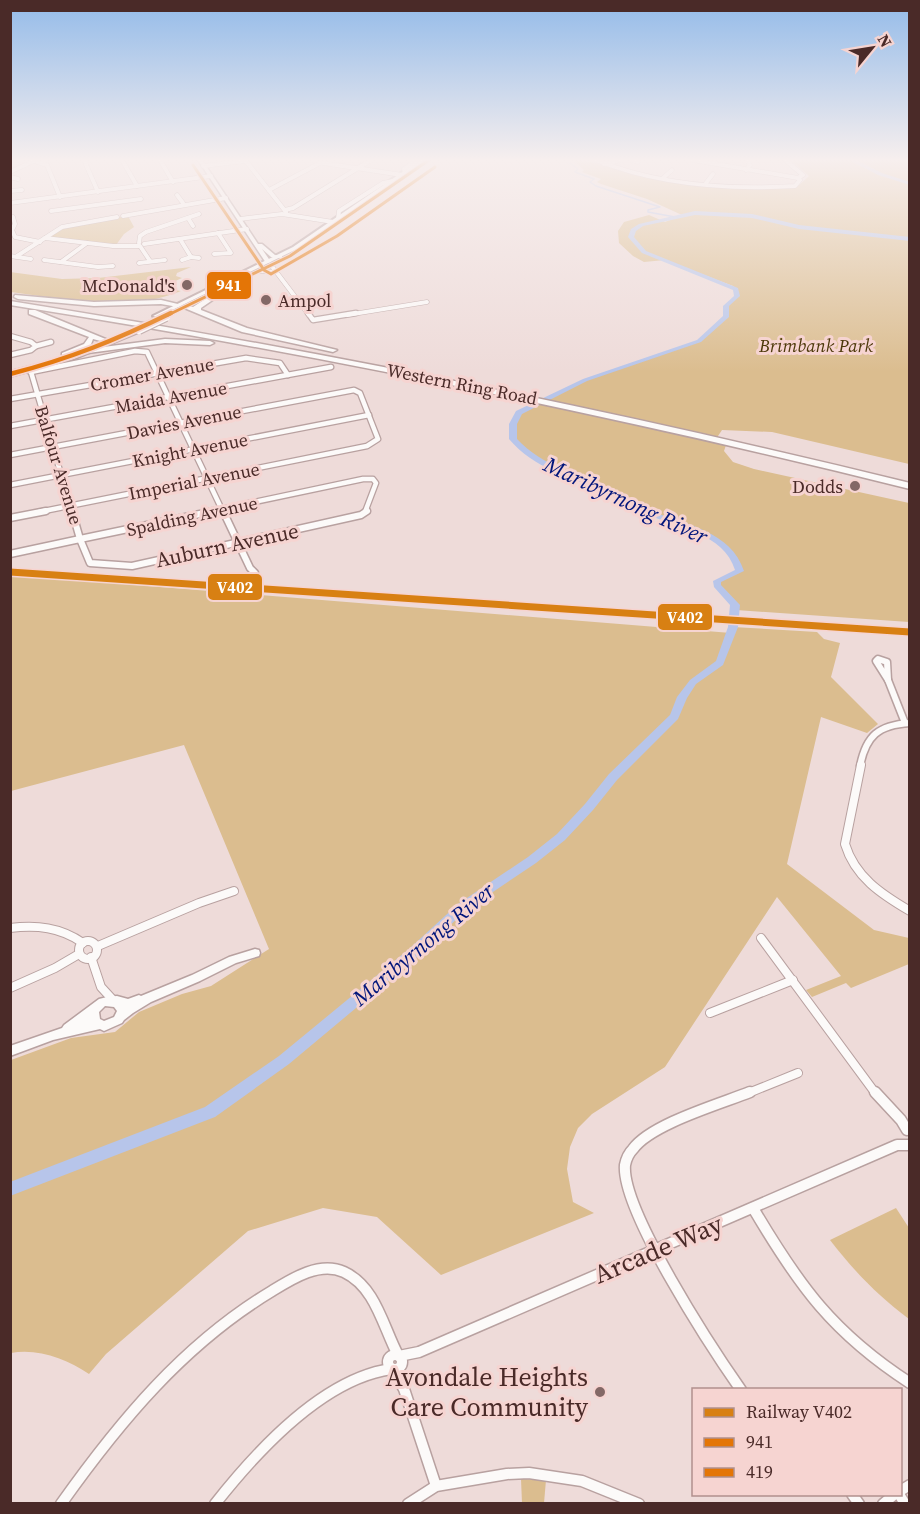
<svg xmlns="http://www.w3.org/2000/svg" width="920" height="1514" font-family="'Source Serif 4',serif">
<style>
.green{fill:#dbbd8f}
.lines{fill:none;stroke-linecap:round;stroke-linejoin:round}
.stream{stroke:#b7c5ea;stroke-width:1.5}
.river{fill:#b7c5ea;fill-rule:evenodd}
.street-far4-casing{stroke:#b8a1a0;stroke-width:5}
.street-far3-casing{stroke:#b8a1a0;stroke-width:7}
.street-far2-casing{stroke:#b8a1a0;stroke-width:9}
.street-far1-casing{stroke:#b8a1a0;stroke-width:10}
.street-casing{stroke:#b8a1a0;stroke-width:13}
.secondary-casing{stroke:#b8a1a0;stroke-width:3}
.primary-casing{stroke:#b8a1a0;stroke-width:4}
.highway-casing{stroke:#b8a1a0;stroke-width:3}
.street-far4{stroke:#fcfaf9;stroke-width:4}
.street-far3{stroke:#fcfaf9;stroke-width:4.5}
.street-far2{stroke:#fcfaf9;stroke-width:6}
.street-far1{stroke:#fcfaf9;stroke-width:8}
.street{stroke:#fcfaf9;stroke-width:10}
.secondary{fill:#fcfaf9;fill-rule:evenodd}
.primary{fill:#fcfaf9;fill-rule:evenodd}
.highway{fill:#fcfaf9;fill-rule:evenodd}
.rail-casing{stroke:#d1cbcb;stroke-width:3}
.rail{stroke:#f6d4d1;stroke-width:1.5;stroke-dasharray:2;stroke-linecap:butt}
.primary-bridge-casing{stroke:#b8a1a0;stroke-width:10;stroke-linecap:butt}
.primary-bridge{stroke:#fcfaf9;stroke-width:8}
.bus-1-far1-casing{stroke:#f6d4d1;stroke-width:5}
.bus-1-casing{stroke:#f6d4d1;stroke-width:8}
.bus-2-casing{stroke:#f6d4d1;stroke-width:5}
.bus-1-far1{stroke:#e47506;stroke-width:3}
.bus-1{stroke:#e47506;stroke-width:4.5}
.bus-2{stroke:#e47506;stroke-width:3}
.rail-1-casing{stroke:#f6d4d1;stroke-width:10}
.rail-1{stroke:#d88013;stroke-width:7}
.poi-dot{fill:#836866;stroke:#f6d4d1;stroke-width:2}
.labels{text-anchor:middle;dominant-baseline:central;stroke-width:6;stroke-linejoin:round;paint-order:stroke}
.far-poi-label{font-size:18px;fill:#4a2a28;stroke:#f6d4d1;text-anchor:end}
.far-park-label{font-size:18px;font-style:italic;fill:#4d390a;stroke:#f6d4d1}
.far-street-label{font-size:18px;fill:#4a2a28;stroke:#f6d4d1}
.street-label{font-size:21px;fill:#4a2a28;stroke:#f6d4d1}
.water-label{font-size:22px;font-style:italic;fill:#01157b;stroke:#f6d4d1}
.near-street-label{font-size:26px;fill:#4a2a28;stroke:#f6d4d1}
.near-poi-label{font-size:26px;fill:#4a2a28;stroke:#f6d4d1;text-anchor:end}
.line-badge{stroke:#f6d4d1;stroke-width:2}
.badge-label{font-size:16px;text-anchor:middle;font-weight:bold;fill:#fff}
</style>
<rect width="100%" height="100%" fill="#eedbd9"/>
<g class="green">
<path d="M573 160C598 160 620 173 644 177 695 185 746 187 797 187L809 176 790 160H909V464L772 432 722 430 714 442 726 445 724 451 733 462 754 469 909 503V622L736 610 735 605 717 585V581L740 571C737 536 672 523 646 512 632 506 619 497 606 489 575 473 536 469 513 439V424L519 413 585 380 699 341 724 320 726 306 737 295 736 289 733 286 665 260 644 262 633 256 619 243 618 231 624 222 649 215 665 222 682 215 647 199 601 184 597 182 601 179 582 172 584 170Z"/>
<polygon points="128,216 134,227 124,234 116,245 47,238 70,225"/>
<path d="M191 267 177 273 176 276 182 278 160 288 181 291C128 313 66 299 11 292L10 272 62 279 98 278Z"/>
<path d="M11 575 731 633 733 627 817 632 824 639 840 643 831 677 878 724 867 733 821 717 787 864 874 930 909 938V964L851 988 846 983 812 997 806 990 841 976 777 897 665 1067 592 1114 578 1128 570 1147 567 1169 573 1202 594 1213 441 1275 377 1217 323 1208 248 1231 106 1354 89 1374C67 1359 38 1348 11 1353V1060L71 1038 115 1032 139 1012 182 994 211 986 269 949 184 745 11 791Z"/>
<path d="M896 1208 909 1228V1319C878 1296 854 1271 830 1240Z"/>
<polygon points="521,1479 546,1480 544,1503 522,1503"/>
</g>
<g class="lines">
<polyline class="stream" points="566,160 578,169 575,172 594,179 590,182 596,186 660,207 648,210 648,212 675,217"/>
<g class="river">
<polygon points="849,160 856,160 882,173 910,182 910,185 878,175"/>
<path d="M695 211 752 214 799 225 910 237V241L799 229 752 218 695 215 643 226 636 231 634 237 646 251 738 288 740 296 729 306V317L701 342 587 381 522 414 517 424V439C542 466 577 474 610 489 624 495 636 505 651 511 686 525 731 531 744 571L721 582V585L740 605 738 627 723 665 696 684 687 698 678 719 617 780 593 810 565 840 536 863 466 910 417 957 289 1064 215 1117 10 1196V1182L205 1107 279 1056 409 949 458 904 528 857 557 834 585 804 609 774 670 715 677 697 690 680 716 661 728 627 730 605 714 587 713 581 735 570C724 533 676 527 645 514 631 509 618 499 604 492 571 477 534 469 509 439V424L516 411 583 379 697 340 723 316V306L734 296 733 290 642 253 628 237 631 229 639 224Z"/>
</g>
<g class="street-far4-casing">
<g id="street-far4">
<polyline points="84,160 98,192"/>
<polyline points="122,160 137,186"/>
<polyline points="160,160 173,182"/>
<path d="M596 160C658 185 728 190 795 186L800 180 798 178 803 175 785 160"/>
<polyline points="632,160 638,162"/>
<polyline points="693,160 798,178"/>
<polyline points="34,161 47,165 60,197"/>
<polyline points="246,161 286,212"/>
<polyline points="323,163 402,175"/>
<polyline points="604,164 621,160"/>
<polyline points="203,166 245,161"/>
<polyline points="746,170 750,165 747,160"/>
<polyline points="10,172 36,160"/>
<polyline points="405,173 404,169 417,160"/>
<polyline points="10,177 18,179"/>
<polyline points="663,178 672,170"/>
<polyline points="706,183 713,174"/>
<polyline points="269,190 320,163"/>
<polyline points="10,191 22,190"/>
<polyline points="177,195 183,203"/>
<polyline points="10,203 211,176"/>
<polyline points="285,210 293,208 371,160"/>
<polyline points="51,211 141,199"/>
<polyline points="123,216 226,198"/>
<polyline points="13,217 15,224 12,230 15,237 40,242"/>
<polyline points="188,218 193,226"/>
<polyline points="240,219 282,214 333,222"/>
<polyline points="338,219 339,211 383,183 393,181"/>
<polyline points="45,238 113,246 139,246"/>
<polyline points="180,239 191,257"/>
<polyline points="139,243 140,236 146,232 199,214"/>
<polyline points="144,244 247,229"/>
<polyline points="140,246 150,261"/>
<polyline points="214,254 231,253 218,233"/>
<polyline points="10,256 31,259"/>
<polyline points="17,256 62,227 117,217"/>
<polyline points="44,260 98,267 113,266"/>
<polyline points="182,260 191,257 199,258"/>
<polyline points="61,262 87,243"/>
<polyline points="139,263 165,260"/>
<polyline points="271,265 309,315"/>
<polyline points="261,271 275,272"/>
<polyline points="347,315 427,302"/>
</g>
</g>
<g class="street-far3-casing">
<g id="street-far3">
<polyline points="308,313 313,320 356,313"/>
<polyline points="10,336 31,342 36,346 31,350 10,355"/>
<polyline points="36,346 51,342"/>
<polyline points="27,370 31,372 72,512"/>
<polyline points="31,372 135,351 147,352 223,512"/>
<polyline points="10,399 246,358 280,363 288,375"/>
<polyline points="10,426 331,367"/>
<polyline points="10,455 354,390 360,393 378,439 367,446 39,512"/>
<polyline points="10,485 369,415"/>
<polyline points="207,512 363,479 373,479 376,483 365,512"/>
</g>
</g>
<g class="street-far2-casing">
<g id="street-far2">
<polyline points="72,511 80,539"/>
<polyline points="223,511 250,568 255,573"/>
<polyline points="10,518 46,511"/>
<polyline points="80,539 90,563 132,566 361,515 367,511"/>
<polyline points="80,539 214,511"/>
<polyline points="10,554 80,539"/>
<polygon points="878,659 887,662 888,680 876,661"/>
<polyline points="888,680 905,723"/>
<path d="M860 766C866 736 878 725 910 723"/>
</g>
</g>
<g class="street-far1-casing">
<g id="street-far1">
<path d="M861 765 845 844C855 877 881 894 910 911"/>
<path d="M10 928C37 925 60 927 83 943"/>
<polyline points="761,938 876,1094"/>
<circle cx="88" cy="950" r="9"/>
<polyline points="98,946 199,903 234,891"/>
<polyline points="91,957 101,987 113,1000"/>
<polyline points="10,988 55,968 79,954"/>
<polyline points="710,1013 793,980"/>
<polyline points="746,1094 798,1073"/>
</g>
</g>
<g class="street-casing">
<g id="street">
<polyline points="875,1092 901,1120 907,1130"/>
<path d="M753 1208C799 1286 833 1333 910 1383"/>
<circle cx="395" cy="1362" r="7"/>
<polyline points="399,1356 419,1352 897,1145 910,1145"/>
<polyline points="393,1370 404,1389 436,1486"/>
<path d="M741 1390C713 1350 621 1210 625 1165 626 1160 629 1153 633 1149 651 1124 720 1104 750 1092"/>
<polyline points="900,1491 910,1485"/>
<polyline points="852,1494 859,1504"/>
<polyline points="899,1494 905,1504"/>
<path d="M61 1504C120 1421 184 1344 272 1291 293 1278 320 1261 344 1272 376 1287 383 1327 398 1355"/>
<path d="M215 1504C256 1452 322 1379 391 1369"/>
<polyline points="408,1504 436,1486 507,1474 529,1473 582,1481 639,1504"/>
<polyline points="883,1504 895,1494"/>
</g>
</g>
<g class="secondary-casing">
<g id="secondary">
<polygon points="198,160 202,160 258,244 262,244 275,255 282,256 282,258 271,257 262,249 271,262 266,263"/>
<path d="M255 949 259 950 260 953 259 956 236 963 200 981 151 1002 133 1013 124 1020 122 1023 104 1031 100 1029 53 1040 10 1056V1046L62 1028 64 1025 99 999 107 997 117 996 128 999 139 995 141 996 192 975 229 957ZM105 1006 114 1007 117 1011 114 1017 104 1021 100 1019 99 1012Z"/>
</g>
</g>
<g class="primary-casing">
<g id="primary">
<polygon points="420,160 426,160 297,249 158,317 153,316 293,247"/>
<polygon points="139,328 141,329 141,331 73,359 10,376 10,372 69,357"/>
</g>
</g>
<g class="highway-casing">
<g id="highway">
<polygon points="224,287 230,288 201,308 201,310 247,328 337,350 333,352 242,332 182,307 186,305 193,307"/>
<polygon points="15,295 94,302 161,300 182,305 178,307 161,304 94,306 18,299 14,297"/>
<path d="M10 301C313 349 612 410 910 483V489C612 415 313 353 10 305Z"/>
<polygon points="29,310 35,310 108,340 104,342 93,339 90,347 68,357 62,357 62,353 84,344 89,337 29,314"/>
<polygon points="165,339 210,341 214,343 210,345 165,343 88,353 84,351 88,349"/>
</g>
</g>
<use href="#street-far4" class="street-far4"/>
<use href="#street-far3" class="street-far3"/>
<use href="#street-far2" class="street-far2"/>
<use href="#street-far1" class="street-far1"/>
<use href="#street" class="street"/>
<use href="#secondary" class="secondary"/>
<use href="#primary" class="primary"/>
<use href="#highway" class="highway"/>
<g class="rail-casing">
<polyline id="rail" points="10,570 910,630"/>
</g>
<use href="#rail" class="rail"/>
<g class="primary-bridge-casing">
<polyline id="primary-bridge" points="139,330 166,317"/>
</g>
<use href="#primary-bridge" class="primary-bridge"/>
<g class="bus-1-far1-casing">
<polyline id="bus-1-far1" points="168,315 290,256 429,160"/>
</g>
<g class="bus-1-casing">
<path id="bus-1" d="M10 374C69 359 116 340 171 313"/>
</g>
<g class="bus-2-casing">
<polyline id="bus-2" points="193,165 264,270 271,274 337,236 435,167"/>
</g>
<use href="#bus-1-far1" class="bus-1-far1"/>
<use href="#bus-1" class="bus-1"/>
<use href="#bus-2" class="bus-2"/>
<g class="rail-1-casing">
<polyline id="rail-1" points="10,572 910,632"/>
</g>
<use href="#rail-1" class="rail-1"/>
</g>
<linearGradient id="sky" x2="0" y2="1"><stop stop-color="#94bbe9"/><stop offset="0.43" stop-color="#f7efee"/><stop offset="1" stop-color="#f7efee" stop-opacity="0"/></linearGradient>
<rect width="920" height="372" fill="url(#sky)"/>
<g class="poi-dot">
<circle cx="187" cy="285" r="6"/>
<circle cx="266" cy="300" r="6"/>
<circle cx="855" cy="486" r="6"/>
<circle cx="600" cy="1392" r="6"/>
</g>
<g class="labels">
<g class="far-poi-label">
<text x="175" y="285">McDonald's</text>
<text x="278" y="300" text-anchor="start">Ampol</text>
<text x="843" y="486">Dodds</text>
</g>
<g class="far-park-label">
<text x="816" y="345">Brimbank Park</text>
</g>
<g class="far-street-label">
<text transform="translate(152 374) rotate(-10)">Cromer Avenue</text>
<text transform="translate(462 384) rotate(11)">Western Ring Road</text>
<text transform="translate(171 397) rotate(-10)">Maida Avenue</text>
<text transform="translate(184 422) rotate(-11)">Davies Avenue</text>
<text transform="translate(190 450) rotate(-11)">Knight Avenue</text>
<text transform="translate(59 465) rotate(73)">Balfour Avenue</text>
<text transform="translate(194 481) rotate(-11)">Imperial Avenue</text>
<text transform="translate(192 516) rotate(-12)">Spalding Avenue</text>
</g>
<g class="street-label">
<text transform="translate(227 545) rotate(-12)">Auburn Avenue</text>
</g>
<g class="water-label">
<text transform="translate(626 500) rotate(25)">Maribyrnong River</text>
<text transform="translate(423 944) rotate(-40)">Maribyrnong River</text>
</g>
<g class="near-street-label">
<text transform="translate(658 1249) rotate(-23)">Arcade Way</text>
</g>
<g class="near-poi-label">
<text x="588" y="1377">Avondale Heights<tspan x="588" dy="30">Care Community</tspan></text>
</g>
</g>
<g class="line-badge">
<rect x="206" y="271" width="46" height="29" rx="6" fill="#e47506"/>
<rect x="207" y="573" width="56" height="28" rx="6" fill="#d88013"/>
<rect x="657" y="603" width="56" height="28" rx="6" fill="#d88013"/>
</g>
<g class="badge-label">
<text x="229" y="291">941</text>
<text x="235" y="593">V402</text>
<text x="685" y="623">V402</text>
</g>
<rect width="920" height="1514" fill="none" stroke="#4a2a28" stroke-width="24"/>
<rect x="692" y="1388" width="210" height="108" fill="#f6d4d1" stroke="#b1908d" stroke-width="1.5"/>
<rect x="704" y="1408" width="30" height="9" fill="#d88013" stroke="#b1908d" stroke-width="1.5"/>
<text x="746" y="1418" font-size="18" fill="#4a2a28">Railway V402</text>
<rect x="704" y="1438" width="30" height="9" fill="#e47506" stroke="#b1908d" stroke-width="1.5"/>
<text x="746" y="1448" font-size="18" fill="#4a2a28">941</text>
<rect x="704" y="1468" width="30" height="9" fill="#e47506" stroke="#b1908d" stroke-width="1.5"/>
<text x="746" y="1478" font-size="18" fill="#4a2a28">419</text>
<g transform="translate(872 48) rotate(60)" stroke="#f6d4d1" stroke-width="4.5" paint-order="stroke">
<path d="M0-4.5L10 22L0 15L-10 22Z" fill="#4a2a28"/>
<text y="-9" font-size="16" font-weight="bold" text-anchor="middle" fill="#4a2a28">N</text>
</g>
</svg>
